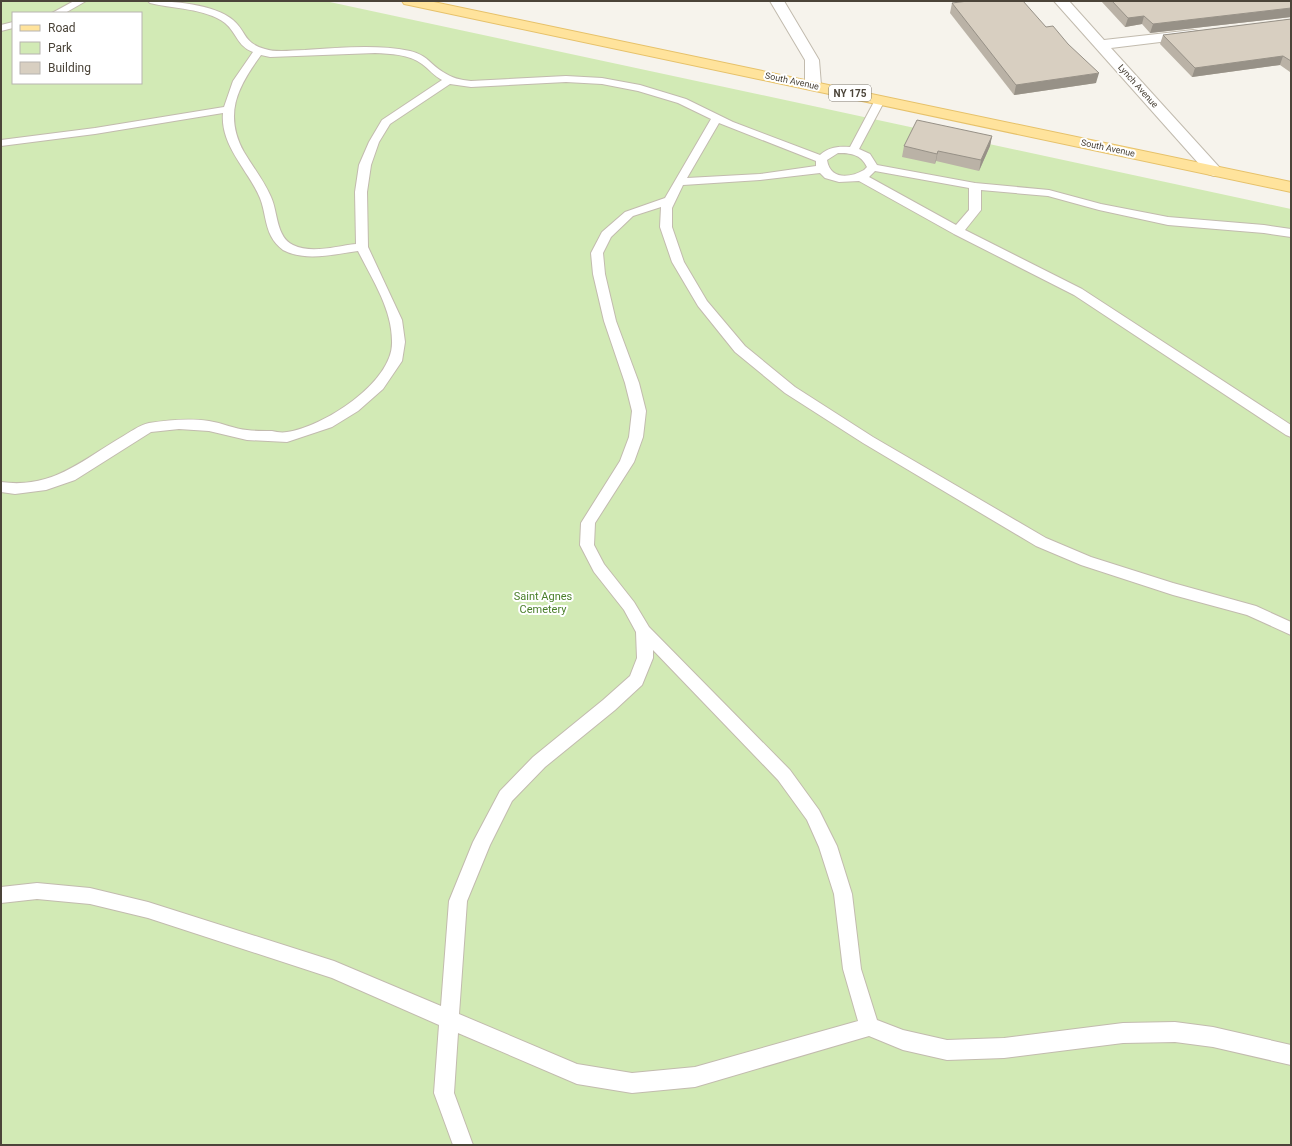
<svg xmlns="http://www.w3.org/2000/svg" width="1292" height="1146" font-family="Roboto,sans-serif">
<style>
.green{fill:#d2eab5;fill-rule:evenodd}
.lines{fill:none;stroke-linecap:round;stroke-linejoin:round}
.service-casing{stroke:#c2bbae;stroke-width:2}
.minor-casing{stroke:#c2bbae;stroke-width:2}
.primary-casing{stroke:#e6c16a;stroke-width:2}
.service{fill:#fff;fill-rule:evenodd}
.minor{fill:#fff;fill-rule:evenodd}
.primary{fill:#ffe39c;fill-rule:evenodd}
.wall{fill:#bab2a6}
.shaded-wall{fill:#979187}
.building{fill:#d8cfc1;stroke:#979187}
.labels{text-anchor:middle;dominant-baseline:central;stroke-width:4;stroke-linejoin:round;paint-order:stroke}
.far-street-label{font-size:9px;fill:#4b4439;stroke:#fff}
.shield{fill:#fff;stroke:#817c74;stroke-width:1}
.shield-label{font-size:10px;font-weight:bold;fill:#4b4439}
.park-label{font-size:11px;fill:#4a7f2a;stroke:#fff}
</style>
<rect width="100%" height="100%" fill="#f6f3ec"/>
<path class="green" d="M1 1H325L1291 209V1145H1ZM13 13H141V83H13Z"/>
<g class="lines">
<g class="service-casing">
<g id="service">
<polygon points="74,1 86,1 65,13 52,13"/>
<path d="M148 1C172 1 214 4 233 20 247 32 243 43 265 49 277 53 292 50 305 50 339 48 376 44 410 51 427 55 430 64 443 72 452 78 460 80 471 81L566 76 602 78 640 85 686 99 733 122 820 155C829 147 838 146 850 147L875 100 880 97 885 100 859 149 870 154 877 165 975 183 1049 190 1101 204 1168 217 1264 225 1291 229V237L1264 233 1168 225 1099 210 1048 196 981 190V210L965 230 1082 289 1291 425V437L1286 435 1074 295 954 234 859 181 839 182 825 178 820 173 760 180 683 185 672 208V227L684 262 707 301 745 346 795 387 873 437 1046 538 1091 557 1173 583 1256 606 1291 622V635L1247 615 1173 595 1081 565 1036 546 863 443 785 393 735 352 698 306 672 262 660 227 661 207 633 216 611 237 603 253 605 274 616 321 639 383 646 411 643 437 634 462 595 523 594 545 604 564 634 602 649 627 790 770 819 810 837 846 852 894 861 969 877 1020 903 1030 947 1040 1004 1038 1123 1023 1175 1022 1213 1027 1291 1045V1065L1213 1047 1175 1042 1123 1043 1004 1058 947 1060 903 1050 869 1036 695 1087 632 1093 577 1084 458 1033 454 1093 473 1145H453L434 1093 439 1025 332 978 148 918 90 904 37 899 1 903V887L37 883 90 888 148 902 334 961 441 1006 449 901 473 842 500 791 533 757 603 700 630 676 637 658 636 632 624 610 594 572 580 545 581 523 620 461 629 437 632 411 625 383 604 321 593 274 591 253 602 232 625 212 665 198 711 119 678 103 638 91 602 84 566 82 471 87 450 84 390 124 379 142 371 165 367 192 368 247 402 320 405 342 402 361 383 389 358 411 332 427 287 442 247 440 209 431 179 429 151 432 75 480 46 490 15 494 1 492V482C51 489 80 462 120 438 129 433 139 425 149 423 169 420 189 418 209 421 222 423 235 429 247 430 255 431 264 431 272 431 276 432 282 433 287 432 323 427 394 382 392 341 392 309 372 279 358 251 335 254 305 262 283 250 278 246 274 242 271 236 265 225 265 210 260 198 249 171 220 146 223 113L95 134 1 146V140L95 128 224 107 233 81 253 52C237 46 237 33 225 23 205 8 173 9 150 3ZM375 53C391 54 409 54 422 64 429 69 434 76 442 80L382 120 369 142 359 165 355 192 356 244C337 246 311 254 293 245 276 237 278 212 271 197 264 181 253 167 244 152 223 114 238 86 261 55L270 57ZM719 123 816 161V166L760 174 687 178ZM838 153C850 153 861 154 867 167L864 170C850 178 830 180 827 160ZM875 171 969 188V210L956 225 869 177ZM653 650 778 780 807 820 819 847 834 894 843 969 858 1021 695 1067 632 1073 577 1064 459 1014 467 901 490 845 512 801 545 767 615 710 642 685 653 658Z"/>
<polygon points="13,22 13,28 1,31 1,25"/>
</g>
</g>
<g class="minor-casing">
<g id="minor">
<polygon points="770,1 784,1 819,60 821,85 818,88 813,90 808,88 805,85 805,60"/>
<polygon points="1054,1 1069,1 1104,40 1193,30 1198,31 1200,34 1198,37 1193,38 1111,48 1220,168 1222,171 1220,174 1214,176 1208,174"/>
</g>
</g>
<g class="primary-casing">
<polygon id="primary" points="402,1 429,1 1291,182 1291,192 409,5 404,4"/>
</g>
<use href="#service" class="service"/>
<use href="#minor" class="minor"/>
<use href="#primary" class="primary"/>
</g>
<g class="wall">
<polygon points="1101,1 1291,1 1291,17 1150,33 1142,24 1125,27"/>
<polygon points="952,3 1046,27 1096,83 1014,95 950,13"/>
<polygon points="1291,19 1291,71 1290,72 1280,65 1192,77 1160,44 1163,35"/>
<polygon points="992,136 990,146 979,171 936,161 935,164 902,157 904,146"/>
</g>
<g class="shaded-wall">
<polygon points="1291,8 1291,17 1150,33 1153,24"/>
<polygon points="1144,16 1142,24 1125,27 1128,18"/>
<polygon points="1283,56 1280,65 1192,77 1195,68"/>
<polygon points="1099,73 1096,83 1014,95 1016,85"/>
<polygon points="992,136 990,146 979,171 981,160"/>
<polygon points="938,151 936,161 935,164 937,154"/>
</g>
<g class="building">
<polygon points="968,1 1023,1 1046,27 1053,26 1068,44 1099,73 1016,85 952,3"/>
<polygon points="1112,1 1291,1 1291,8 1153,24 1144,16 1128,18"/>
<polygon points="1291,19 1291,61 1283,56 1195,68 1163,35"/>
<polygon points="917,120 992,136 981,160 938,151 937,154 904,146"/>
</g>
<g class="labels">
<g class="far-street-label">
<text transform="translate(792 81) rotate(12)">South Avenue</text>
<text transform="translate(1138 86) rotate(48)">Lynch Avenue</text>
<text transform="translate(1108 148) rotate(12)">South Avenue</text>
</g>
<rect class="shield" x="829" y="85" width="42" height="16" rx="3"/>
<g class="shield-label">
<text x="850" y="93">NY 175</text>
</g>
<g class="park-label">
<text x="543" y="596">Saint Agnes<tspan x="543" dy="13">Cemetery</tspan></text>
</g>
</g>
<rect width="1292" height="1146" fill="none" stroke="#4b4439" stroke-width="4"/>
<rect x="12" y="12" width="130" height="72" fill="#ffffff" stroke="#b7b4b0"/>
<rect x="20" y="25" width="20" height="6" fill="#ffe39c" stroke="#b7b4b0"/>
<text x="48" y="32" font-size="12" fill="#4b4439">Road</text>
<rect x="20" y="42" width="20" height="12" fill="#d2eab5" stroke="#b7b4b0"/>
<text x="48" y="52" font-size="12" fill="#4b4439">Park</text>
<rect x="20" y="62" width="20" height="12" fill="#d8cfc1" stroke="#b7b4b0"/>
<text x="48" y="72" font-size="12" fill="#4b4439">Building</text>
</svg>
